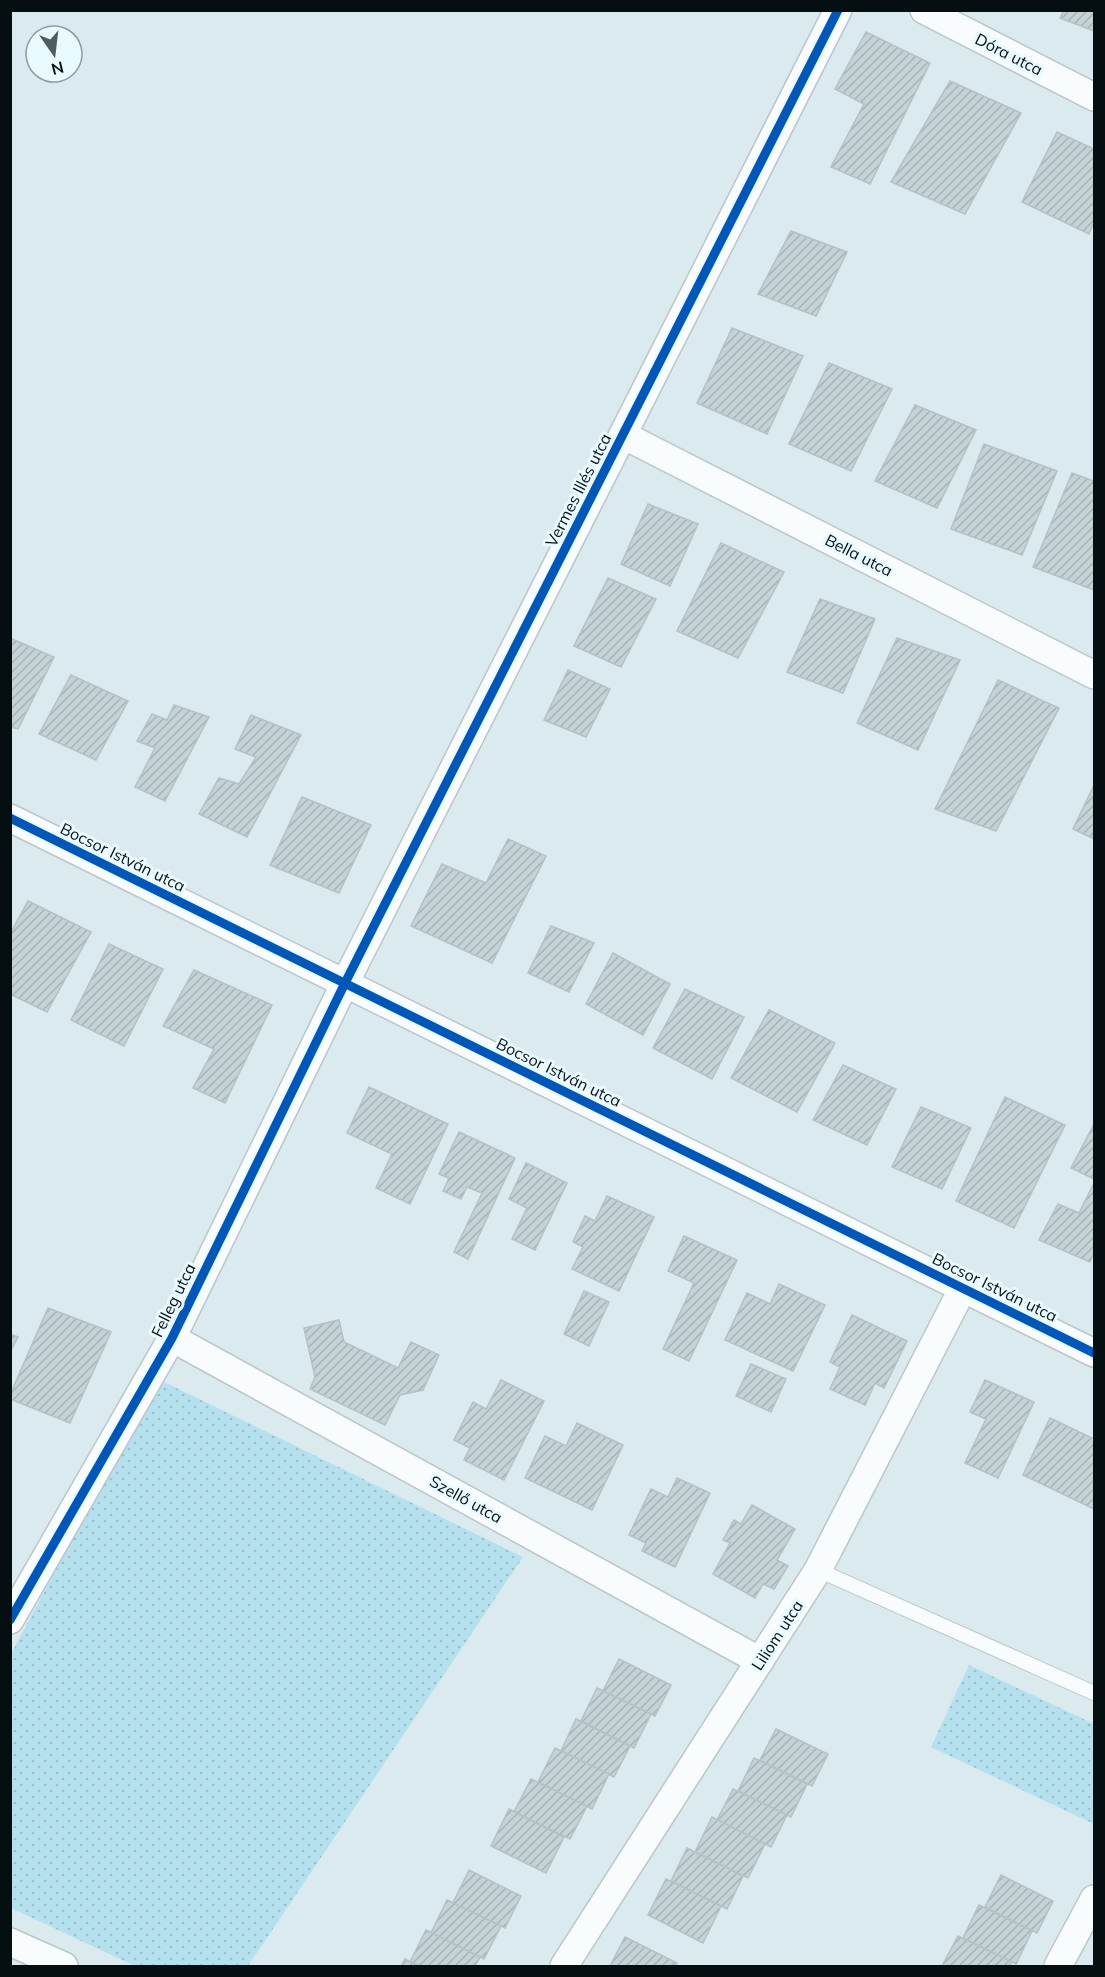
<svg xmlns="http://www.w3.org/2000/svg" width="1105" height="1977" font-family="Mulish,sans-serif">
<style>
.grass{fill:url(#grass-dots)}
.building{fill:url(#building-hatch);stroke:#b4c1c5;stroke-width:1.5}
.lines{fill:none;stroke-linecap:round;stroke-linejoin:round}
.lane-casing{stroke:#bac6ca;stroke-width:16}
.street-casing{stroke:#bac6ca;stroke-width:30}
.lane{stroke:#f9fcfd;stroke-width:14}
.street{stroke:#f9fcfd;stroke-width:27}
.cycleway-casing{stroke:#e8faff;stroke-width:13}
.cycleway{stroke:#0057b8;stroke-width:9}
.labels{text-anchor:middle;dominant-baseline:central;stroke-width:6;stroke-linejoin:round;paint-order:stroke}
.street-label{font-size:16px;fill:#050f12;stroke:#e8faff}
</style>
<defs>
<pattern id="grass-dots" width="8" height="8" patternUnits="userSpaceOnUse" patternTransform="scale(1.5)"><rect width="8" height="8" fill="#b5e1ee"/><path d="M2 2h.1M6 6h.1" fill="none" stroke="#9ac0cb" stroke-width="1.8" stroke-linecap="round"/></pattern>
<pattern id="building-hatch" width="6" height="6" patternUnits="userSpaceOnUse" patternTransform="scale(1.5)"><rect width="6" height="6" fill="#c5d2d6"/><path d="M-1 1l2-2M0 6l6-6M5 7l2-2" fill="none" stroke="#a8b3b7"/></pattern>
</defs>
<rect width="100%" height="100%" fill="#daeaef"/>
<g class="grass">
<polygon points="158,1379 523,1557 248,1966 135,1966 11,1908 11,1654"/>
<polygon points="969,1665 1094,1724 1094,1824 931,1747"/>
</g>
<g class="building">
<polygon points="1064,10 1094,10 1094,31 1060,18"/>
<polygon points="866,32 930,63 870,184 831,167 864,104 835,89"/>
<polygon points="950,81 1021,113 965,214 891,182"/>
<polygon points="1057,132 1094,149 1094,222 1089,234 1022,202"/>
<polygon points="791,231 847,252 816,316 758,294"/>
<polygon points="732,328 803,356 767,434 697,403"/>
<polygon points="829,363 892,389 851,471 789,444"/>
<polygon points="915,405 976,430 937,508 875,481"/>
<polygon points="984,444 1057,471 1022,555 951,529"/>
<polygon points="1072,473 1094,481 1094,590 1033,567"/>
<polygon points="648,504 698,524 670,586 621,564"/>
<polygon points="721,543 784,572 738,658 677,631"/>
<polygon points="608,578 656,599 621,667 574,646"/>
<polygon points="820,599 875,619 843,693 787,672"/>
<polygon points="10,638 54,657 18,729 10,727"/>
<polygon points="897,638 960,660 918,750 857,723"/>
<polygon points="568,670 610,689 586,737 544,720"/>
<polygon points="71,675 128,701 96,760 39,734"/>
<polygon points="998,680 1059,708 996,831 935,809"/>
<polygon points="174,705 209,717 165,801 135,787 155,748 137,741 152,714 167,720"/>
<polygon points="251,715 301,735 247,837 199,814 219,778 239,784 256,757 235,749"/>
<polygon points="1094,785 1094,839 1073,829"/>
<polygon points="302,797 371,825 339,893 270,865"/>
<polygon points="508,839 546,856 492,963 411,926 442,864 486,883"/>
<polygon points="28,901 91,932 47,1012 10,994 10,934"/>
<polygon points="551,926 594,943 569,992 528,973"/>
<polygon points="109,944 163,969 124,1046 71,1020"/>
<polygon points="613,953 670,984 643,1035 586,1004"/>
<polygon points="194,970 272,1005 225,1103 193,1088 214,1049 163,1026"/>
<polygon points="685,989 744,1017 712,1079 653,1048"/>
<polygon points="769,1010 835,1043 797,1112 731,1078"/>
<polygon points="843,1065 896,1089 867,1145 813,1120"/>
<polygon points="369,1087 448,1124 410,1204 376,1188 392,1154 347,1133"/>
<polygon points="1005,1097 1065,1125 1014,1228 956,1201"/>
<polygon points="921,1107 971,1128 942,1189 892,1167"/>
<polygon points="1094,1124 1094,1179 1071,1168"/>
<polygon points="459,1132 515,1158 468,1259 454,1252 482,1193 467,1187 461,1199 443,1191 449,1178 439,1174"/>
<polygon points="526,1163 567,1183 535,1250 512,1239 527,1208 509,1199"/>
<polygon points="1094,1183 1094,1252 1090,1262 1039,1240 1058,1204 1079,1213"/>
<polygon points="607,1196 654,1217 619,1291 572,1269 583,1247 573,1242 585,1216 595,1221"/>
<polygon points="684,1236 737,1260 689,1361 663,1349 694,1283 668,1271"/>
<polygon points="779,1284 825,1305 793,1371 725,1340 747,1293 770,1304"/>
<polygon points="584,1291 609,1302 589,1346 564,1334"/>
<polygon points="48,1308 111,1332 70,1423 10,1399 10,1395"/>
<polygon points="852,1315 907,1341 884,1388 875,1383 865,1405 830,1389 840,1367 830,1362"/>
<polygon points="339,1320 344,1342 398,1368 411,1342 439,1355 423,1390 400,1395 385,1425 310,1389 315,1377 304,1328"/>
<polygon points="10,1334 18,1337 10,1352"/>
<polygon points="751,1364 786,1379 771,1412 736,1396"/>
<polygon points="501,1380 544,1401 504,1480 464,1460 470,1448 454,1440 473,1402 486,1409"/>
<polygon points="985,1380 1034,1402 998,1478 965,1463 986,1419 970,1412"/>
<polygon points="1050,1418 1094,1439 1094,1509 1023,1475"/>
<polygon points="577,1423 623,1445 592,1510 525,1478 545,1436 566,1446"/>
<polygon points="677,1478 710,1493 675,1567 642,1551 646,1543 629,1535 651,1489 668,1497"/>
<polygon points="752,1505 795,1529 777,1560 788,1566 774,1589 763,1584 755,1598 713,1574 730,1543 723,1540 734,1520 741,1524"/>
<polygon points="619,1659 671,1685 655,1716 603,1691"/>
<polygon points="597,1688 651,1714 634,1748 581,1721"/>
<polygon points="576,1719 630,1746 614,1777 561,1751"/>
<polygon points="776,1729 828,1754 812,1786 760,1760"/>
<polygon points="555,1748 609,1774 592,1809 538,1782"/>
<polygon points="754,1758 807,1784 791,1817 738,1791"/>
<polygon points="531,1779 587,1806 570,1839 514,1812"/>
<polygon points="733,1789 787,1815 771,1847 717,1820"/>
<polygon points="509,1809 564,1837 546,1873 491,1846"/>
<polygon points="712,1817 765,1844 748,1878 695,1852"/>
<polygon points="687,1848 743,1876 727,1909 671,1881"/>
<polygon points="469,1870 521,1896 505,1928 453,1903"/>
<polygon points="1001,1875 1053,1901 1037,1933 985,1907"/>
<polygon points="666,1879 721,1906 703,1943 648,1915"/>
<polygon points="447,1900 501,1926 484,1959 431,1933"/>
<polygon points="979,1905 1032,1931 1016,1964 963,1938"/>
<polygon points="426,1930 480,1957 475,1966 420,1966 410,1962"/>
<polygon points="958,1936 1012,1962 1009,1966 942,1966"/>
<polygon points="625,1937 677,1963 675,1966 610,1966"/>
<polygon points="405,1959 410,1962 420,1966 401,1966"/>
</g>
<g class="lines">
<g class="lane-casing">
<polyline id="lane" points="818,1570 1094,1693"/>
</g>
<g class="street-casing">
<g id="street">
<polyline points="924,10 1094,97"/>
<polyline points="623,435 1094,675"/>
<polyline points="10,818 1094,1353"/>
<polyline points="172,1338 760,1661"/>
<polyline points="10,1620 172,1338 345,983 838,10"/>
<polyline points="10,1942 64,1966"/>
<polyline points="564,1966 818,1570 963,1288"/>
<polyline points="1058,1966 1094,1899"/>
</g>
</g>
<use href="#lane" class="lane"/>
<use href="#street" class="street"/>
<g class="cycleway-casing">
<g id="cycleway">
<polyline points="10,818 1094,1353"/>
<polyline points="10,1620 172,1338 345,983 838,10"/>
</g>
</g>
<use href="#cycleway" class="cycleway"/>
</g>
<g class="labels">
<g class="street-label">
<text transform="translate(1009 54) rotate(27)">Dóra utca</text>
<text transform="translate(578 490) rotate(-63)">Vermes Illés utca</text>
<text transform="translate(859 555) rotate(27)">Bella utca</text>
<text transform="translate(123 857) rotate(26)">Bocsor István utca</text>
<text transform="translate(559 1072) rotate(26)">Bocsor István utca</text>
<text transform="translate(995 1287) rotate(26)">Bocsor István utca</text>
<text transform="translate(173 1300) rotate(-64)">Felleg utca</text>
<text transform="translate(466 1499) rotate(29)">Szellő utca</text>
<text transform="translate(777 1635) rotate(-57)">Liliom utca</text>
</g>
</g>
<rect width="1105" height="1977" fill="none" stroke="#050f12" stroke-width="24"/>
<g transform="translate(54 54) rotate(166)"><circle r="28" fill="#e8faff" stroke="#8d9ca0" stroke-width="1.5"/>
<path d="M0-4.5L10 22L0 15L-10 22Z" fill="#505c5f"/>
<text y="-9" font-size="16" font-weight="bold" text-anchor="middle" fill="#050f12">N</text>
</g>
</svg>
